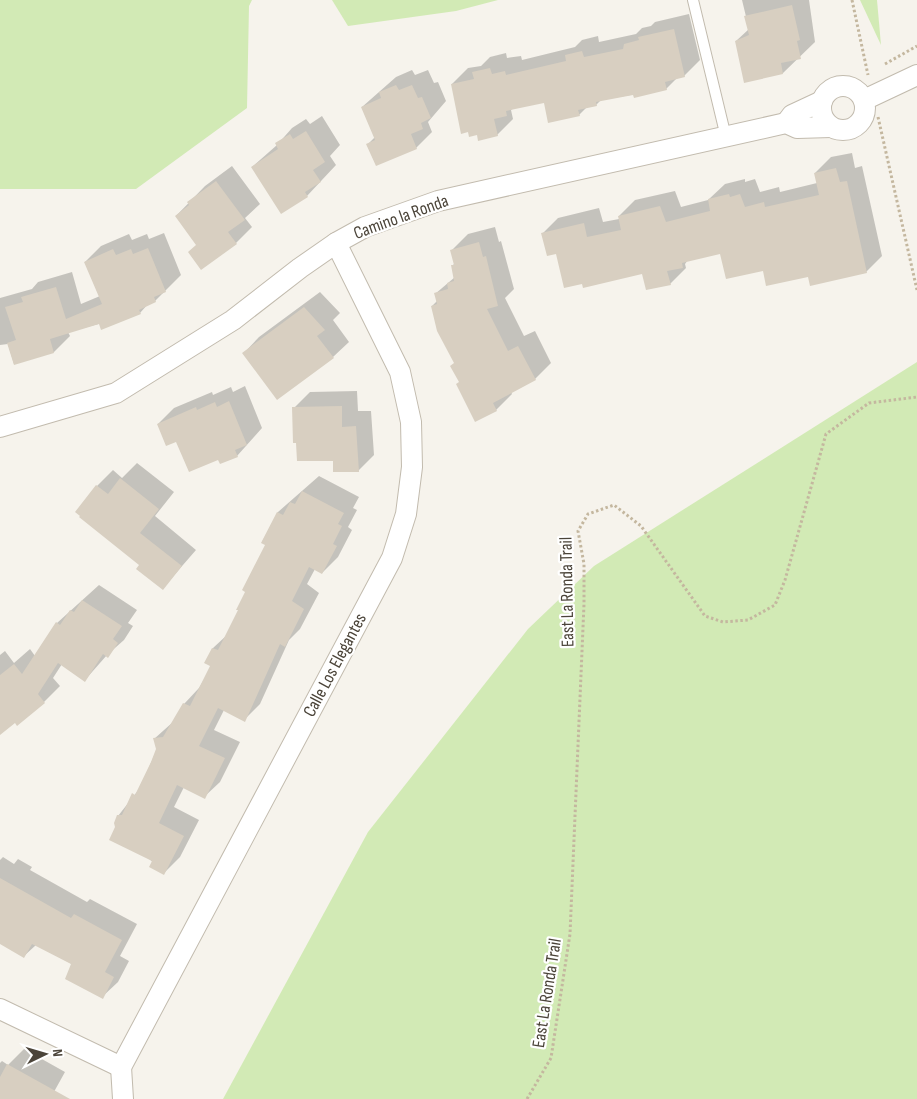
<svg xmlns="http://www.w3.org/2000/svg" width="917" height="1099" font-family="'Sofia Sans Condensed',sans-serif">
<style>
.green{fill:#d2eab5}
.shadow{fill:#0003}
.building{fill:#d8cfc1}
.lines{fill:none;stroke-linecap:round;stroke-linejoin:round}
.lane-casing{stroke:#c2bbae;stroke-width:12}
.street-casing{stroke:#c2bbae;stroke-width:22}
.path{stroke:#c4b79f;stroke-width:3;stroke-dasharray:2.5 2.5;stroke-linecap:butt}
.lane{stroke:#fff;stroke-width:10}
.street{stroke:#fff;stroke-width:20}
.labels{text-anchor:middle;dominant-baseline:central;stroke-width:4.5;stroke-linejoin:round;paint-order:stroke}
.street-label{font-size:18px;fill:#4b4439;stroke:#fff}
</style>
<rect width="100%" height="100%" fill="#f6f3ec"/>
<g class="green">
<polygon points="0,0 252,0 249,6 247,108 136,189 0,189"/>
<polygon points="332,0 498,0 456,11 348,26"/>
<polygon points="860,0 877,0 881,45"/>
<polygon points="917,362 917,1099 223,1099 368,832 528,629 594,566"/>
</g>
<g class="shadow">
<polygon points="742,0 809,0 815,42 783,73 745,81 736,41 749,29"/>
<polygon points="689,14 700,60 684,76 678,77 666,89 601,100 596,105 587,107 579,115 544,102 514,108 511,110 513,119 497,135 478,134 452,84 468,68 481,66 490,57 506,53 507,58 521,56 522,60 575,47 582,40 598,36 599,42 636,34 642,28 651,26 655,22"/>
<polygon points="412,70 415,75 428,70 434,83 438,82 446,101 428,122 432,132 416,148 368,144 375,137 362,107 396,77"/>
<polygon points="322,116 340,145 330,156 336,165 307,196 252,167 277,145 292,128 306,119 310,124"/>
<polygon points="852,153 855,168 862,166 882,256 866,272 809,275 764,269 721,253 688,260 685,264 686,268 670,284 643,273 583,282 543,233 558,218 599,208 603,222 619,219 619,216 635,200 675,191 681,207 708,200 725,184 745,179 745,182 755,179 760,192 779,187 780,192 817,183 815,173 831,157"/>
<polygon points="232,166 260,204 245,218 252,227 236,243 197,244 176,216 205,186"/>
<polygon points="495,227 499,242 501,241 514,289 505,298 524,336 535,331 551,363 535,379 511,392 512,394 496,410 460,382 455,362 432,306 437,301 435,294 455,277 452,266 455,263 452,250 468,234"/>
<polygon points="164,233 181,275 155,301 148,304 140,313 68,332 70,336 54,352 14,364 8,344 0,345 0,298 32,289 38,282 72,272 81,304 100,296 85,262 101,246 129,234 132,240 147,234 149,239"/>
<polygon points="320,292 340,313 333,320 349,342 333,357 244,353 259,337"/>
<polygon points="245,386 262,428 237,456 219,459 177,440 158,424 174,408 212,392 213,395 231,387 233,392"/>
<polygon points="357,391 358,411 371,411 374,455 358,471 334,460 294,408 310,392"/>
<polygon points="137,463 174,492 155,516 196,550 163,588 141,565 97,486 113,470 122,478"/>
<polygon points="319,476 359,497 353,508 357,510 348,527 352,530 338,557 322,573 315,569 307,584 319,593 300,629 289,640 260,704 244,720 224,710 214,730 240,742 220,782 204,797 184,787 174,807 199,820 180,857 164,873 116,827 118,816 140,788 157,749 154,739 173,722 184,704 199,688 212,666 206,663 213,648 227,635 240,610 267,545 262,542 278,512"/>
<polygon points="99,585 137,610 128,623 133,626 124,640 107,655 85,680 62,664 53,678 60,686 44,702 0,730 0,655 5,651 14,663 30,649 35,656 57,623"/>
<polygon points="3,857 14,864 18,859 32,867 30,870 87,902 90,899 137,924 120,956 129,961 118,982 102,997 72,964 36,945 24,956 0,943 0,860"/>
<polygon points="24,1049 65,1072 50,1099 0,1099 0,1063 2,1061 8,1065"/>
</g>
<g class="building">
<polygon points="792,5 800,40 797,41 801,59 781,63 783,74 744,83 735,41 749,35 744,16"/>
<polygon points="674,29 685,77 665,82 667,90 634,98 633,95 596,102 597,106 578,110 580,116 548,123 544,103 506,111 507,116 494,119 498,136 478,141 477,135 469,137 468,132 461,134 451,84 474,79 472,72 490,68 492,74 505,71 506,75 566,61 565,55 582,51 584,57 623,49 624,44 639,40 638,37"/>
<polygon points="396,85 399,90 412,85 418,98 422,97 431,118 421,123 423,129 411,134 417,149 376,166 366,144 375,140 361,107 381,98 379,92"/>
<polygon points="306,131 325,162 313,170 321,182 305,192 308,197 281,214 251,167 278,149 275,143 290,134 293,139"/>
<polygon points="836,168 840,182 847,181 867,273 810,286 808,277 766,286 763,271 726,279 720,254 682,263 683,268 667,271 671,285 646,290 642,274 583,288 582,284 564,288 556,254 547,256 541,233 584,223 587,237 621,230 618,216 660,206 666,222 710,211 708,199 729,194 730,197 740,194 745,207 764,202 765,207 819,195 814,173"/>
<polygon points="216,181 245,220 228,232 237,244 201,270 188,252 196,245 175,216 189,205 187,202"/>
<polygon points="479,242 483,257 486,256 498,306 487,309 508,351 518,346 536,380 493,403 497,411 475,422 456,384 459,382 450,366 454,363 437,331 431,306 437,304 434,293 448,289 447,283 454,281 451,265 454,265 450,250"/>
<polygon points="148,248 166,292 154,297 156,302 139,310 141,314 101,330 99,324 50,339 54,353 14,365 7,343 16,340 5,307 23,302 21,297 56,287 66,319 102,304 84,262 113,249 116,255 131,249 133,254"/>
<polygon points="304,307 325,330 317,336 334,358 277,400 242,353"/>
<polygon points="229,401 247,445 235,450 238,457 220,464 218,460 189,472 176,442 166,446 157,424 196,407 197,410 215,402 217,407"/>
<polygon points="342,406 342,427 356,426 359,472 333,472 333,461 297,461 296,443 293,443 292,407"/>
<polygon points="120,478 159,509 140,533 182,566 163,590 136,569 139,565 79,517 80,516 75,512 96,485 108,494"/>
<polygon points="302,491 344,513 338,524 342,526 333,544 337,546 322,574 309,567 292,601 304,609 285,647 280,644 245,722 218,708 199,746 225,758 205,799 177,785 159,823 184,836 164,875 149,867 152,861 109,840 115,827 114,823 117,815 122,815 132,793 135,795 151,762 156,749 153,738 163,737 183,703 190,706 210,666 204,663 212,648 218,650 238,610 236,610 245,592 242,590 265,545 261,543 277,512 283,515 290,502 295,504"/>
<polygon points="82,600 122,626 113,639 118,643 108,658 103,654 85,682 58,663 38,694 45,703 17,726 15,723 0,735 0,675 14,664 22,674 56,622 60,625 70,610 74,612"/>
<polygon points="0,878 71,918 74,914 122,940 105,972 114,977 103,999 65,979 71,964 32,944 24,958 0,944"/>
<polygon points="7,1064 70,1099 0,1099 0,1077"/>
</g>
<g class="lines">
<g class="lane-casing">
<polyline id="lane" points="693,0 726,137"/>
</g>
<g class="street-casing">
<g id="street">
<circle cx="843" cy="108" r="22"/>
<polyline points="864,100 917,75"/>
<polyline points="786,123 792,115 822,101"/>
<polyline points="0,427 116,393 233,320 300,268 336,243 365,227 438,201 786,123 797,128 831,127"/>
<polyline points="0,1009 121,1067"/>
<polyline points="121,1067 392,558 406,514 412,467 411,422 400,372 336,243"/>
<polyline points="121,1067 123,1099"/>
</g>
</g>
<g class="path">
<polyline points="852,0 868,75"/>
<polyline points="885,64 917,46"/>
<polyline points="878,117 917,290"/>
<polyline points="527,1099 551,1058 570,934 584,604 584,564 578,531 588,514 614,505 641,526 705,616 723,622 748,620 775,605 785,580 826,434 869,403 917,397"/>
</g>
<use href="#lane" class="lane"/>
<use href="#street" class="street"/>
</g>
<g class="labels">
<g class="street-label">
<text transform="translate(401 217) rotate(-20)">Camino la Ronda</text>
<text transform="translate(567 592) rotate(-91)">East La Ronda Trail</text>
<text transform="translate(335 665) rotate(-62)">Calle Los Elegantes</text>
<text transform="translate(547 993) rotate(-81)">East La Ronda Trail</text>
</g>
</g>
<g transform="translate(45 1054) rotate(85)" stroke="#ffffff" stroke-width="4" paint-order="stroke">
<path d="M0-4L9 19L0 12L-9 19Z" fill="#4b4439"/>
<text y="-8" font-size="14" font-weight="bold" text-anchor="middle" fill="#4b4439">N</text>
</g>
</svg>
